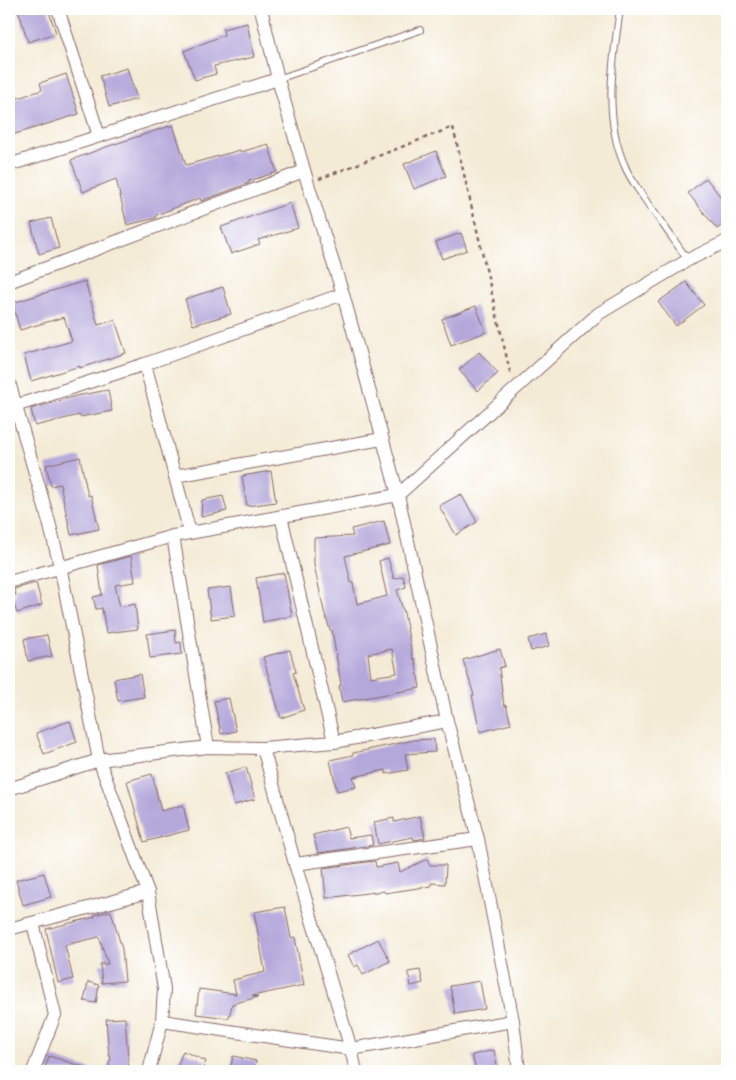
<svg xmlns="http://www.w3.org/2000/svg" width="736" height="1080" font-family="Sriracha,sans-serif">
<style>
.building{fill:#b4a7da;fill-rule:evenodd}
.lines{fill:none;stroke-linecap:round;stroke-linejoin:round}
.service-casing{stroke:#866667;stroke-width:8}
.minor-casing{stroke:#866667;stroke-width:14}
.path{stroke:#866667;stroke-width:2.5;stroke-dasharray:4 4;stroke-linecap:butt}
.service{stroke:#fff;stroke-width:6}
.minor{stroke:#fff;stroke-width:12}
</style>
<rect width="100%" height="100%" fill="#fff"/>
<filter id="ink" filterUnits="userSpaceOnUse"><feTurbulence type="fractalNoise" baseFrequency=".02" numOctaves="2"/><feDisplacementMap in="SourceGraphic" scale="10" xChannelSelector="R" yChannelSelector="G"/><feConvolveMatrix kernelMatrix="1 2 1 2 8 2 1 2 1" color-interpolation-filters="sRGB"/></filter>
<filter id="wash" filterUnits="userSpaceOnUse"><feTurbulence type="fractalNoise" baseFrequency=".0096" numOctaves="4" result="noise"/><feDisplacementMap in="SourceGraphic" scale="20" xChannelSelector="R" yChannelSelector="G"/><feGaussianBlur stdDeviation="1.12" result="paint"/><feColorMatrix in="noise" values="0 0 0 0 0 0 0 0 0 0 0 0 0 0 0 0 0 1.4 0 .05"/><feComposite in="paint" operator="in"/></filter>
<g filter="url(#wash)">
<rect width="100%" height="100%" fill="#f4ebd6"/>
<g id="blocks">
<g class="building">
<polygon points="18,9 48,9 56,33 28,42"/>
<polygon points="247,23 254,57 214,66 216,74 195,80 184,51 224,35 223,29"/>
<polygon points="127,68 137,99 109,107 100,76"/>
<polygon points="66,74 79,114 9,136 9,101 42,90 40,83"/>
<polygon points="173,125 186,165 240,150 241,152 268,144 277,172 249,181 249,183 201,201 200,198 156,215 156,218 127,225 116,179 83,192 71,160 109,146"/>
<polygon points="436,151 446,176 414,189 404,164"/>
<polygon points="706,178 727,205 727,221 717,229 688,193"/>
<polygon points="290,203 298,228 258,240 260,244 231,254 221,227"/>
<polygon points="51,218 59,248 39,254 31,223"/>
<polygon points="461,233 467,250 442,259 436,242"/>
<polygon points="85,281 98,325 115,320 126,353 80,368 80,366 31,381 24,355 72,341 64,317 20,330 12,303"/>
<polygon points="686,282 704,305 676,326 658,302"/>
<polygon points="223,287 231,314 193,325 185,299"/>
<polygon points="476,306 486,332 451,345 442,319"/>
<polygon points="479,352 498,373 478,391 459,370"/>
<polygon points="108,390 112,411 80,417 79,415 35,426 31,409 76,396"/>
<polygon points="80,457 88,496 91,495 99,529 71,535 60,484 51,486 46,465"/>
<polygon points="271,471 276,502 247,506 242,476"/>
<polygon points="461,494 477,522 456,535 439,506"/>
<polygon points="223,496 227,511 201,517 202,500"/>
<path d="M384 521 390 545 345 556 351 583H353L357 604 387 596 379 561 388 558 394 579 403 576 406 587 397 590 404 613 413 659H415L420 688 342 702 339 686 341 685 332 630H330L324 611 314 565V538L353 536 351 529ZM392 649 397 673 371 677 368 654Z"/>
<polygon points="131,556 135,582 115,585 120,607 135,604 138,629 106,633 102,608 96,609 93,597 102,595 98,565"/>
<polygon points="284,573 292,616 263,622 256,578"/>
<polygon points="36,583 42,605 17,613 11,596 16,595 14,589"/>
<polygon points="231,587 235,616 211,619 207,590"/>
<polygon points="175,630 176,643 181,642 182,654 150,658 147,634"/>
<polygon points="546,634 549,646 531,651 528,639"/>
<polygon points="47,635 52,656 28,661 24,639"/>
<polygon points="500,649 505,666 499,668 504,706 506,705 511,724 480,732 472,695 474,695 463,660"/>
<polygon points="290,650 296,672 293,673 304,710 281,718 263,657"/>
<polygon points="140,674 144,697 118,701 114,679"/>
<polygon points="229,698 236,731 221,734 214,701"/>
<polygon points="70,721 77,742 44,754 36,733"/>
<polygon points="434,739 435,752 405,754 408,770 386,774 386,770 353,777 356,787 337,791 330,760 353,755 353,753 414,740"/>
<polygon points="246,767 255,799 234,805 225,773"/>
<polygon points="152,774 161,811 183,805 189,830 144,842 127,781"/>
<polygon points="420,816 425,838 414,840 413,837 378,844 374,822 394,818 394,822"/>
<polygon points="346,827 349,838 371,835 373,845 318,853 313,835"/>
<polygon points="427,859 430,865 446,865 445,884 431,883 431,886 385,893 384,891 326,898 323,868 375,861 376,867 398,863 400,872"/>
<polygon points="44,873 51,897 23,905 16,880"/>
<polygon points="285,907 291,938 295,937 304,985 252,996 258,997 232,1004 229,1018 196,1014 199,989 236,994 233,980 265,972 254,912"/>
<polygon points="111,911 122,949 125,981 102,983 100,964 108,964 99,937 65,945 73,979 58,983 46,929 95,917 94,915"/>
<polygon points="378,939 390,961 363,975 358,965 354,967 348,955"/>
<polygon points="420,970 423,983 411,986 408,972"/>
<polygon points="480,981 485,1009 455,1014 450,986"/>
<polygon points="88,982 99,985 96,1003 84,1001"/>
<polygon points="125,1018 129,1071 107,1071 111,1057 109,1056 106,1019"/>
<polygon points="494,1050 498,1071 476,1071 472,1055"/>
<polygon points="183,1051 206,1061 202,1071 175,1071"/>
<polygon points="49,1056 90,1069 89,1071 44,1071"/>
<polygon points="233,1056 256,1061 254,1071 230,1071"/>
</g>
</g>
</g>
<g filter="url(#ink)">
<use href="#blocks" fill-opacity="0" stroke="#866667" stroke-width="1"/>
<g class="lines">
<g class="service-casing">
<g id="service">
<path d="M620 9C613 58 603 116 624 164 630 180 641 193 650 207 663 224 675 242 688 260"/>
<polyline points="278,79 420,30"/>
</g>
</g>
<g class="minor-casing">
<g id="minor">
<polyline points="58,9 99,136"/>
<polyline points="261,9 278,79 308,184 343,294 398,495 447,721 478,839 513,1021 519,1071"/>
<polyline points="9,165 278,79"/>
<polyline points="9,282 304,171"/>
<polyline points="145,364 190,533"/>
<polyline points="9,382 49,522 60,566 99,760 148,892 164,989 162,1021 149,1071"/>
<polyline points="15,406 145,364 343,294"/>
<polyline points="175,476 382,439"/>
<polyline points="281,516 334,742"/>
<polyline points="173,536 208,747"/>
<polyline points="9,582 173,536 398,495 598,314 688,260 727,241"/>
<polyline points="263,748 295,864 351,1049 356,1071"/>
<polyline points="9,789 99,760 208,747 263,748 334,742 447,721"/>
<polyline points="295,864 478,839"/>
<polyline points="33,923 55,1015 33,1071"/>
<polyline points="9,929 148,892"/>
<polyline points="162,1021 351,1049 513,1021"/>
</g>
</g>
<polyline class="path" points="319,179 453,127 511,376"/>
<use href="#service" class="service"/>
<use href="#minor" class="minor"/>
</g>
</g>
<rect width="736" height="1080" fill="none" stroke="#fff" stroke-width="30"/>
</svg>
